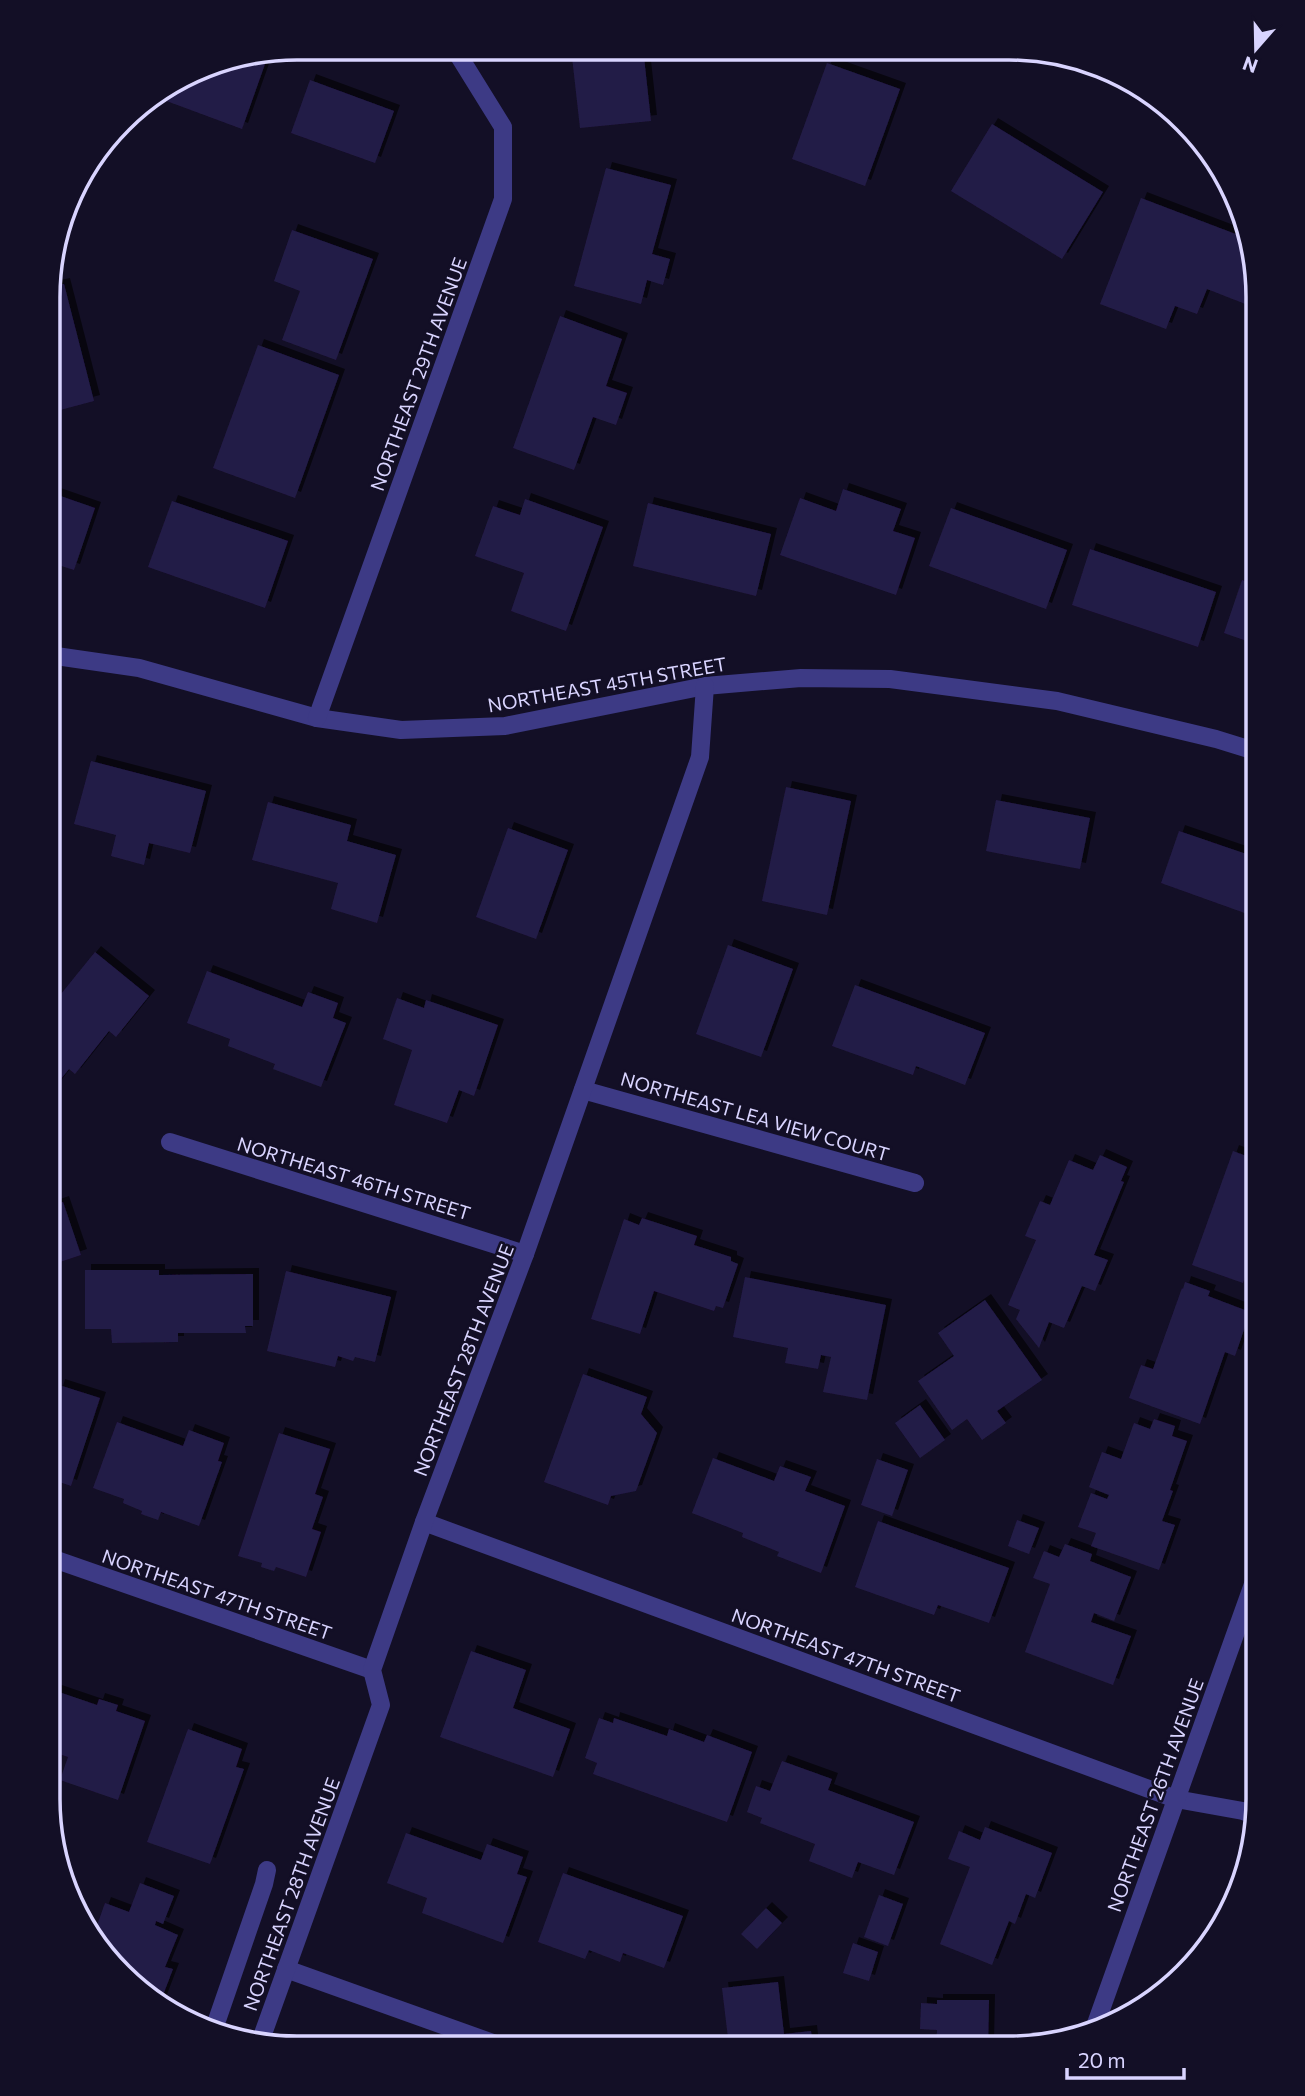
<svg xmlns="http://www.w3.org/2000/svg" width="1305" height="2096" font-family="Commissioner,sans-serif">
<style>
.building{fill:#241b47;filter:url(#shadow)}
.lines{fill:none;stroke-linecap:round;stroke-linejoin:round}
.lane{stroke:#3d3a85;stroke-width:18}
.street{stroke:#3d3a85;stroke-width:18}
.labels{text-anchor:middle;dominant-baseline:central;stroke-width:5;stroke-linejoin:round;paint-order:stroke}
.street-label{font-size:19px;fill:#d9d4ff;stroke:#130f26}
.rim{fill:none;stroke:#d9d4ff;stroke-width:3.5}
</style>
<defs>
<filter id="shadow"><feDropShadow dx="6" dy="-6" stdDeviation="0" flood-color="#0009"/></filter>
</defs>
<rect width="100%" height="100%" fill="#130f26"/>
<g class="building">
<polygon points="571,48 643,48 651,121 580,128"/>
<polygon points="246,57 265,64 242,129 153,96 202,66"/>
<polygon points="827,63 900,89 865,186 792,159"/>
<polygon points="310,80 394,111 375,163 291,133"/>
<polygon points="992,124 1103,192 1062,259 951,191"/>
<polygon points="606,168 671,185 652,254 670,259 663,285 647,280 641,304 574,286"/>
<polygon points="1141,198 1246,238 1257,295 1253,307 1207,289 1197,314 1175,306 1166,329 1100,304"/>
<polygon points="292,230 373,259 336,360 282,340 300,291 274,281"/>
<polygon points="64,284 94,401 49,413 49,287"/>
<polygon points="560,316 622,339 606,386 627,393 616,425 593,417 574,470 513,448"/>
<polygon points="258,345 339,375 295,498 213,468"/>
<polygon points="843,489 901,509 893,531 915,538 896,595 780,555 800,498 836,511"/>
<polygon points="49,492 95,508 74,570 49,562"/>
<polygon points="525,499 603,527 566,631 511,611 524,573 475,556 493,506 520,515"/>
<polygon points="172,501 288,541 265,608 148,567"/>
<polygon points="648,503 771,534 756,596 633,566"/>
<polygon points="951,508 1067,550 1046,609 929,566"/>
<polygon points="1090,549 1216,592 1198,647 1072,605"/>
<polygon points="1242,580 1258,585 1258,645 1224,633"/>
<polygon points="91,761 206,791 190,853 149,843 144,865 111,856 116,835 74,824"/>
<polygon points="786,787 851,801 827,915 762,901"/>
<polygon points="996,800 1090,818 1080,869 986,851"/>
<polygon points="268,802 351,825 347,841 396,855 377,923 331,909 338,883 252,860"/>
<polygon points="508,828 568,850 536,939 476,917"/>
<polygon points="1179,831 1258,858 1258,904 1253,916 1161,883"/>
<polygon points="728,945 793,969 761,1057 696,1034"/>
<polygon points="95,952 149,996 116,1037 109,1031 75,1074 69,1069 48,1095 48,1010"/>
<polygon points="207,971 302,1007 308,992 338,1003 333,1018 346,1023 321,1087 273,1069 275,1064 228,1046 230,1039 187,1023"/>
<polygon points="855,985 985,1033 965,1085 916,1066 913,1075 832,1046"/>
<polygon points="397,998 424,1008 426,1000 498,1025 474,1096 459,1090 447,1123 394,1105 412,1050 383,1039"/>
<polygon points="1233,1151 1257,1160 1257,1242 1243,1283 1192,1265"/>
<polygon points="1100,1155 1127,1167 1121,1181 1124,1182 1094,1255 1108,1260 1095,1291 1082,1286 1064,1328 1049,1322 1039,1348 1016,1319 1020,1310 1008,1305 1036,1240 1025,1236 1040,1201 1050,1205 1069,1160 1093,1170"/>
<polygon points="63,1202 81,1255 48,1266 48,1207"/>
<polygon points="642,1218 697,1236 694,1245 731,1257 731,1261 738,1264 723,1308 716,1306 714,1311 654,1291 640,1334 591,1319 624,1219 639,1225"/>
<polygon points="85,1270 159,1270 159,1275 253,1274 253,1326 245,1326 246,1333 178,1333 178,1342 112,1343 111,1329 85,1329"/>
<polygon points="286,1271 391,1297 375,1362 355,1357 353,1361 338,1356 335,1367 267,1351"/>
<polygon points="745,1277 886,1305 867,1400 823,1392 831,1357 821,1355 818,1369 785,1363 788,1348 733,1337"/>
<polygon points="1185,1282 1210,1291 1208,1296 1250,1312 1235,1356 1225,1352 1200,1424 1129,1398 1141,1365 1153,1369 1182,1288 1183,1289"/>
<polygon points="985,1300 1042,1380 997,1411 1006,1423 982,1440 967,1419 952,1430 918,1381 954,1356 938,1333"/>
<polygon points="583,1374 647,1397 641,1414 657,1433 636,1491 611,1496 608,1505 544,1482"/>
<polygon points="59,1385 100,1398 71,1486 48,1478 48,1389 57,1392"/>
<polygon points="920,1405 945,1440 920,1458 895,1423"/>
<polygon points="1154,1419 1175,1426 1172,1436 1187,1441 1170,1490 1173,1491 1162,1521 1175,1525 1159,1570 1091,1546 1096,1533 1078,1527 1091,1493 1107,1499 1109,1495 1089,1487 1102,1452 1121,1459 1134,1423 1150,1429"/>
<polygon points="117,1422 183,1446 189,1430 224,1443 218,1461 222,1462 199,1526 161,1512 158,1520 141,1514 142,1511 123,1503 124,1499 93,1488"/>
<polygon points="279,1433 330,1449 315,1494 323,1497 312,1529 321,1532 306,1577 276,1567 274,1571 261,1567 262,1563 238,1556"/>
<polygon points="713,1458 774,1481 780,1466 811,1477 805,1491 845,1506 821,1573 777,1556 779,1552 742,1537 743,1533 692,1513"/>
<polygon points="877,1459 908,1470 892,1516 861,1505"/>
<polygon points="1017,1520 1039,1528 1029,1554 1008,1546"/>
<polygon points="878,1521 1009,1568 989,1623 938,1605 934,1615 855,1587"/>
<polygon points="1065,1544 1092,1554 1090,1561 1131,1577 1114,1621 1094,1613 1091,1622 1131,1636 1113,1685 1025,1652 1050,1584 1033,1578 1044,1551 1059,1557"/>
<polygon points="471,1651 526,1670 513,1708 570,1729 553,1777 440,1737"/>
<polygon points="47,1688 97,1705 99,1699 118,1705 116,1711 145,1721 118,1800 60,1780 68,1757 47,1750"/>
<polygon points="599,1718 613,1723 614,1718 667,1736 669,1729 704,1742 707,1735 752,1752 727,1822 593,1774 597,1763 585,1758"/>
<polygon points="188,1729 242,1749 236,1767 244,1769 210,1864 147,1842"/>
<polygon points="782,1761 832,1779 828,1790 914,1822 894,1875 858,1862 852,1878 809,1861 815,1844 760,1823 762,1818 747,1812 756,1786 770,1791"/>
<polygon points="985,1827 1052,1853 1035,1898 1026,1894 1015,1924 1009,1921 992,1965 940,1944 970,1867 948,1859 959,1831 980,1840"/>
<polygon points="406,1833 481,1860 487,1844 523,1857 517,1874 527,1877 503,1943 422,1913 427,1898 387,1883"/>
<polygon points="563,1873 683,1916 664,1968 623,1953 620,1962 589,1950 585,1959 538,1942"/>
<polygon points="140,1883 174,1896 163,1924 156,1921 155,1925 178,1935 165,1967 173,1969 160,2003 145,1997 95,1931 105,1903 129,1912"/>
<polygon points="879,1895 903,1904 888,1946 864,1937"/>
<polygon points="766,1908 782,1923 757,1949 741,1934"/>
<polygon points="853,1943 878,1952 869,1981 843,1973"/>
<polygon points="778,1982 784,2034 811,2031 813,2048 725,2048 724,2038 728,2038 722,1988"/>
<polygon points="937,2000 989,2000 988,2049 936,2049 937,2030 920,2029 921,2003 937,2004"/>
</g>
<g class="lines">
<polyline class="lane" points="215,2026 264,1884 267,1870"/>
<g class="street">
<polyline points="49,655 139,668 317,718 401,730 505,726 705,686 801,678 890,679 1057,701 1216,739 1258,752"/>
<polyline points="317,718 503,199 503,127 454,48"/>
<polyline points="583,1090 915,1183"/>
<polyline points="170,1142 525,1254"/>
<polyline points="424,1522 1176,1799 1243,1811 1257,1816"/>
<polyline points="48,1557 372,1670"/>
<polyline points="286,1969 504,2047"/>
<polyline points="1093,2032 1257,1573"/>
<polyline points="259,2045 381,1705 372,1670 424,1522 525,1254 700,757 705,686"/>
</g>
</g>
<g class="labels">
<g class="street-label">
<text transform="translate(418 374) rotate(-70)">NORTHEAST 29TH AVENUE</text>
<text transform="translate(607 684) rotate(-10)">NORTHEAST 45TH STREET</text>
<text transform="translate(755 1116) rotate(16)">NORTHEAST LEA VIEW COURT</text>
<text transform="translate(354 1178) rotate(17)">NORTHEAST 46TH STREET</text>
<text transform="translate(463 1360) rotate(-69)">NORTHEAST 28TH AVENUE</text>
<text transform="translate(217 1594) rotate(19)">NORTHEAST 47TH STREET</text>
<text transform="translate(846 1655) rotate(20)">NORTHEAST 47TH STREET</text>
<text transform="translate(1155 1795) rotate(-70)">NORTHEAST 26TH AVENUE</text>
<text transform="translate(291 1894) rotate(-70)">NORTHEAST 28TH AVENUE</text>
</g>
</g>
<path d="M0 0H1305V2096H0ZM297 60H1009A237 237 0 0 1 1246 297V1799A237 237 0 0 1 1009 2036H297A237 237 0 0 1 60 1799V297A237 237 0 0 1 297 60Z" fill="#130f26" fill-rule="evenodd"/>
<path class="rim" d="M297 60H1009A237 237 0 0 1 1246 297V1799A237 237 0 0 1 1009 2036H297A237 237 0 0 1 60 1799V297A237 237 0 0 1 297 60Z"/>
<g transform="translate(1256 49) rotate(200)" stroke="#130f26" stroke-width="5" paint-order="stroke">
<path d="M0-5L12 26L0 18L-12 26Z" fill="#d9d4ff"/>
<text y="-10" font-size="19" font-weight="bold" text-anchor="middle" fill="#d9d4ff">N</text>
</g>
<path d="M1067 2068v10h117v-10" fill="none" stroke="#d9d4ff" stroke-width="3.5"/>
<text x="1078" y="2068" font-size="21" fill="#d9d4ff" stroke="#130f26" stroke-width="5" paint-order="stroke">20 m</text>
</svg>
